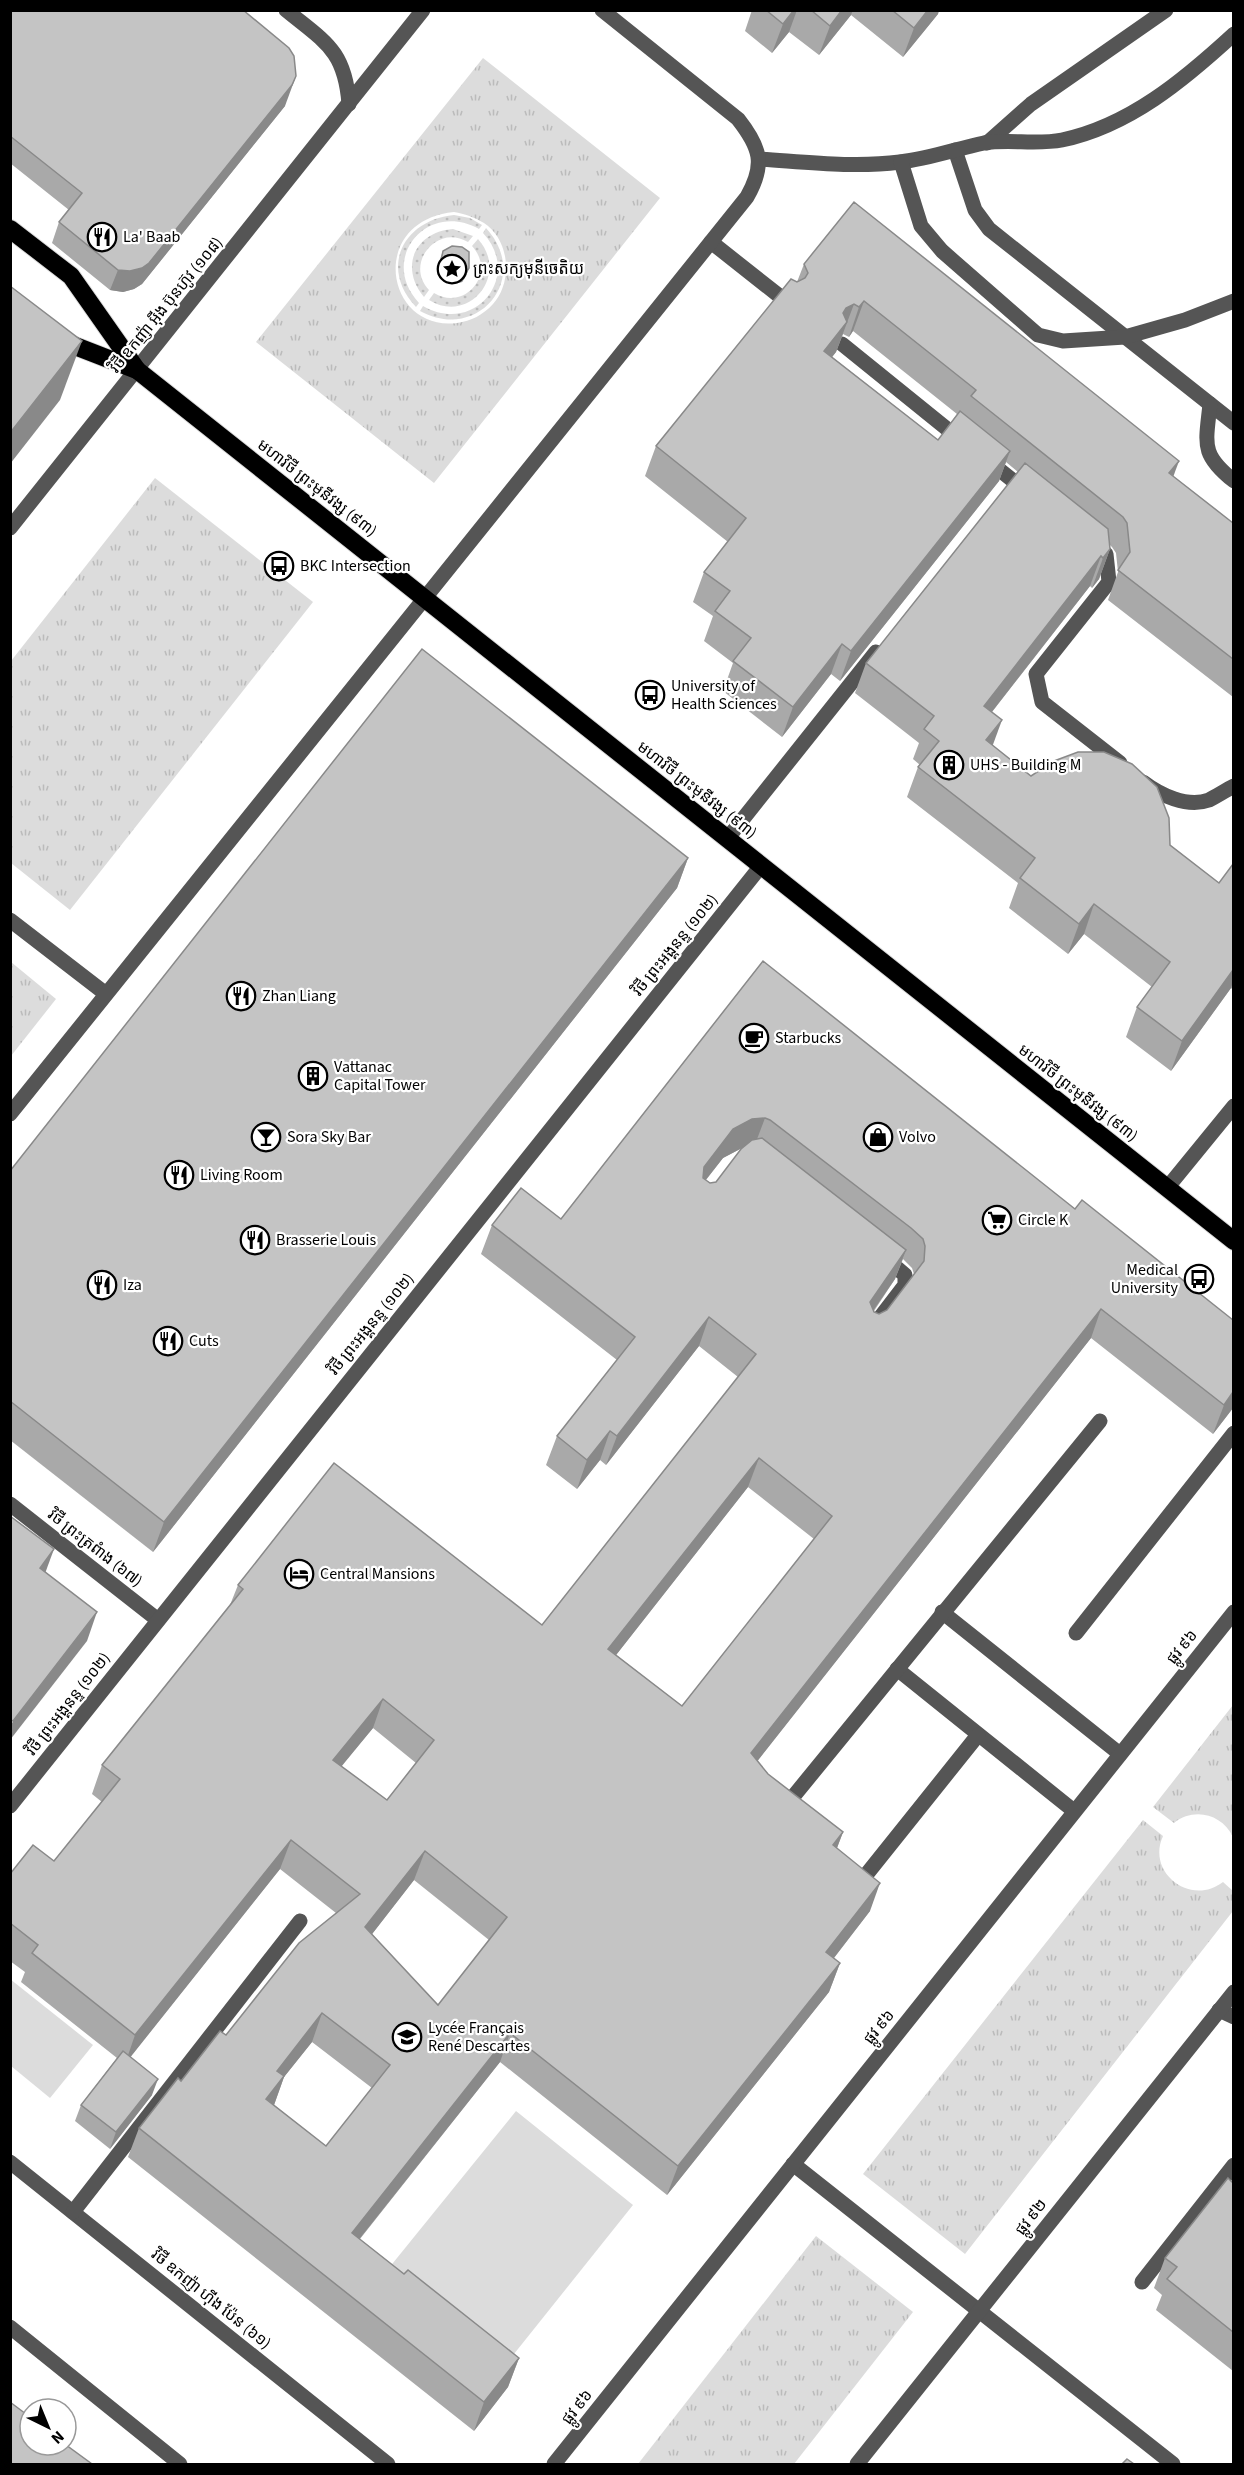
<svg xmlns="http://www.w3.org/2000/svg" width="1244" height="2475" font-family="'Source Sans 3','Noto Sans Khmer',sans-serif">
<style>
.grass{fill:url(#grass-dots)}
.park{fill:url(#park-tufts);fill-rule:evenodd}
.garden{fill:#dcdcdc}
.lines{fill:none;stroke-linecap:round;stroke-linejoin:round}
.highway-casing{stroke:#dbdbdb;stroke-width:20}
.minor{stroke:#555;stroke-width:15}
.highway{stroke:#000;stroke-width:18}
.wall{fill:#a9a9a9;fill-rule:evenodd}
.shaded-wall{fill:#898989}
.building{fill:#c4c4c4;stroke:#898989;stroke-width:1.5;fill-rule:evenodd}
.labels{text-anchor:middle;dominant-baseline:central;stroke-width:4.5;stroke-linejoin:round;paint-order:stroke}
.poi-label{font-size:16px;fill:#000;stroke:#fff;text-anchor:start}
.street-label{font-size:16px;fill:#000;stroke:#fff}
</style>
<defs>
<pattern id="grass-dots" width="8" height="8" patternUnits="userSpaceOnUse" patternTransform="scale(1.5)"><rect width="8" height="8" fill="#dcdcdc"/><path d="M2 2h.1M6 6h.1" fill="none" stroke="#bbb" stroke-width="1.8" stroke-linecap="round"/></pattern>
<pattern id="park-tufts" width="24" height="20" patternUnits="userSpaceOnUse" patternTransform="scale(1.5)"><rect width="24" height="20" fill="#dcdcdc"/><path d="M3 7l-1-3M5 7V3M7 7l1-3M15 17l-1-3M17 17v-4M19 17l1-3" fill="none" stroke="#bbb"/></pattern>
</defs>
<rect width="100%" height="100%" fill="#fff"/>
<g class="grass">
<path d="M454 215 470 218 482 225 479 229C427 200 378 259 419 303L416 307C379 268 403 220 454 215Z"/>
<path d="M486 228C532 278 478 343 420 311L423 306C475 336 523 276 483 233Z"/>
<path d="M453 229 473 236 468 242C437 223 404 264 429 290L424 297C399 267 415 232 453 229Z"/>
<path d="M478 239C510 275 469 325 429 300L434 293C465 312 497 273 472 246Z"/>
</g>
<g class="park">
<path d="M483 58 660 198 434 483 256 342ZM454 212C465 214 474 217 484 223 510 240 513 282 493 304 483 315 471 321 457 323 385 332 367 221 454 212Z"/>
<polygon points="155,478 313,602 70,910 11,863 11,661"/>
<polygon points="11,962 56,999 11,1056"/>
<path d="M1233 1705V1837C1222 1814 1194 1807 1174 1823L1153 1807Z"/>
<path d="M1143 1820 1163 1836C1146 1873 1191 1907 1223 1882L1233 1891V1911L965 2254 863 2174Z"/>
<polygon points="816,2236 913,2312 794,2464 638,2464"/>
</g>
<g class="garden">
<polygon points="10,1979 93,2045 50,2098 11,2066"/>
<polygon points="516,2111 633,2205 498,2374 380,2279"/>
</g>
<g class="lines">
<g class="highway-casing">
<g id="highway">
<polyline points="10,229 71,276 137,370 1234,1241"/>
<polyline points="57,339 137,370"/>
</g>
</g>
<g class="minor">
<path d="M286 10C325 42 345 50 349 104"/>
<polyline points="987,143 1031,104 1166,10"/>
<polyline points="955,150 975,210 989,229 1234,423"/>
<path d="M759 159C806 162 854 168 900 162 928 159 956 149 984 143 1009 139 1037 145 1062 140 1129 126 1184 80 1234 34"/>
<polyline points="901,162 921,226 942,251 1038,335 1063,341 1125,337 1185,320 1234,301"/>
<polyline points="711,242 787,302"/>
<polyline points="842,344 962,441"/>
<path d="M1210 404C1206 444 1200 454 1234 481"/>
<polyline points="986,459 1026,491"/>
<polyline points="10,528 423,10"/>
<polyline points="1094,545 1106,554 1109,582 1036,674 1042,702 1120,763"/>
<path d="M1143 782C1160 795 1187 808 1209 800 1217 796 1226 790 1234 786"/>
<polyline points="727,839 876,652"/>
<polyline points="10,920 106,994"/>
<path d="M10 1114C255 807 502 503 747 197 766 164 760 147 738 119L602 10"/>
<polyline points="1167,1188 1234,1106"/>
<polyline points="872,1328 905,1285 905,1275 883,1256"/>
<polyline points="10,1504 158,1620"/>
<polyline points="942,1612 1120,1754"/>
<polyline points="1076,1633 1234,1433"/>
<polyline points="897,1669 1074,1811"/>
<polyline points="788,1803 1100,1421"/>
<polyline points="10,1806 761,866"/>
<polyline points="866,1875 978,1735"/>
<polyline points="1219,2010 1234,2017"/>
<polyline points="10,2162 388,2464"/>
<polyline points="793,2164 1173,2464"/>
<polyline points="73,2212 300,1921"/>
<polyline points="1142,2282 1234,2165"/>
<polyline points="10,2327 180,2464"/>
<polyline points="554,2464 1234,1612"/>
<polyline points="857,2464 1234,1992"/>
</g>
<use href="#highway" class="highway"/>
</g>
<g class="wall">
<polygon points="10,10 285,106 142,284 134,289 123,292 110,290 52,243 59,222 69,210 10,163"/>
<polygon points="752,10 939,10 938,14 903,57 851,15 819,55 789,32 772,53 745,31"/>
<polygon points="443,251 469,268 466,276 462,282 454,284 444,282 437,274 440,259"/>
<path d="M804 264 1174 477 1233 523V697L1108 600 1118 572 1116 553 1112 547 1109 544 1110 549 1099 579 1092 588 1090 586 992 712V745L1031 776 1170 845 1219 883 1233 864V990L1231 988 1171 1071 1126 1037 1137 1007 1152 987 1084 934 1068 954 1009 908 1018 883 907 797 918 767 920 765 913 759 919 743 855 693 866 663 1018 472 1006 462 999 481 840 681 831 674 782 737 723 691 733 663 704 641 713 616 693 602 704 572 728 542 645 476 656 446 797 282ZM853 331 957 414 938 440 832 357 836 352 843 334 849 337Z"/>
<polygon points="688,858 677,888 153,1552 10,1440 10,1171"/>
<path d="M763 961 1233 1408 1213 1434 1091 1338 757 1761 768 1774 843 1832 837 1848 870 1911 834 1958 840 1963 829 1992 667 2195 500 2062 360 2239 404 2274 519 2358 508 2387 474 2431 128 2157 139 2128 181 2081 226 2035 336 1913 280 1869 130 2057 152 2095 110 2149 75 2121 81 2105 117 2058 21 1982 25 1972 10 1961V1874L54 1861 102 1802 92 1794 102 1765 230 1605 238 1585 542 1625 738 1377 699 1346 606 1465 600 1460 577 1489 546 1465 557 1436 617 1360 481 1254 492 1225 561 1219ZM742 1148 716 1182 710 1183 706 1180 723 1158ZM903 1259 912 1268 914 1274 887 1310 879 1314 874 1312V1311L895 1279ZM748 1487 814 1539 682 1706 616 1655ZM373 1728 416 1763 387 1800 341 1766ZM414 1880 489 1940 438 2005 372 1934ZM312 2042 372 2088 326 2146 274 2105 284 2077Z"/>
<polygon points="1233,2183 1233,2371 1156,2310 1162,2295 1154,2288 1165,2258"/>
</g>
<g class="shaded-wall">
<polygon points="794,10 797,10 789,32 772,53 783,24"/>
<polygon points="842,10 853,10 851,15 819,55 830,26"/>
<polygon points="928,10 939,10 938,14 903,57 914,28"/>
<polygon points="296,76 285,106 142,284 134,289 123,292 110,290 118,270"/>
<polygon points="469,268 466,276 462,282 454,284 457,276"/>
<polygon points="864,301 853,331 849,337 859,307"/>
<polygon points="854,304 836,352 813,381 824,351 846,308"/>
<polygon points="82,341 60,400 10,464 10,433"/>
<polygon points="1010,451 999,481 840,681 851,651"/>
<polygon points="1179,461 1168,491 1169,473"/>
<polygon points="1110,549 1099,579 1092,588 1103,558"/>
<polygon points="1101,556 1090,586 973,736 984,706"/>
<polygon points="842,644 831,674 782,737 793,707"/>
<polygon points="1002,720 991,750 986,740"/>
<polygon points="688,858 677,888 153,1552 164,1522"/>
<polygon points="1094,904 1084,934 1068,954 1079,924"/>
<polygon points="1233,970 1233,982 1231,988 1171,1071 1182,1041"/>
<polygon points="765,1118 754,1147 742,1148 723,1158 693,1196 704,1167 733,1129 752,1119"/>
<polygon points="906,1250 895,1279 859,1331 870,1302"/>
<polygon points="1101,1309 1091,1338 741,1782 751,1753"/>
<polygon points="709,1317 699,1346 606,1465 617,1436"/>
<polygon points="1233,1392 1233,1408 1213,1434 1224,1405"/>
<polygon points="610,1431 600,1460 577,1489 587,1460"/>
<polygon points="759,1458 748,1487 598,1678 608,1649"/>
<polygon points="54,1549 43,1579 40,1568"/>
<polygon points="97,1612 87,1641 10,1740 10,1728 13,1721"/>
<polygon points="383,1699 373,1728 323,1789 333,1760"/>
<polygon points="843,1832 832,1861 833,1845"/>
<polygon points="291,1840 280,1869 125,2064 135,2035"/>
<polygon points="425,1851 414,1880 355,1956 365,1927"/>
<polygon points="880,1883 870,1911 816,1981 826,1952"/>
<polygon points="840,1963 829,1992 667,2195 678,2166"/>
<polygon points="322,2013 312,2042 284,2077 274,2105 256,2128 277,2071"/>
<polygon points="510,2033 500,2062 341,2262 352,2233"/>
<polygon points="158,2079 152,2095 110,2149 116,2132"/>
<polygon points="519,2358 508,2387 474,2431 484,2402"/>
</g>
<g class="building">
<polygon points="10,10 243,10 289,48 294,56 296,76 292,85 149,263 142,268 130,271 118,270 59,222 82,193 10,136"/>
<polygon points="766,10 794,10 783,24"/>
<polygon points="811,10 842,10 830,26"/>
<polygon points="892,10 928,10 914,28"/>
<polygon points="854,202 1179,461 1169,473 1233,523 1233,659 1118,570 1130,552 1127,523 1123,517 971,396 976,390 864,301 859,307 854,304 846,308 843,313 847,322 824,351 938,440 960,411 1010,451 851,651 842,644 793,707 733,661 751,638 715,611 730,591 704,572 746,518 656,446 791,279 797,282 805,278 808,273 804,264"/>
<polygon points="452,246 462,247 469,252 469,268 465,274 457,276 447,274 440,266 443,251"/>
<polygon points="10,286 82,341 10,433"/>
<polygon points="1025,463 1108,529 1110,549 1103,558 1101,556 984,706 1002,720 986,740 1031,776 1054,761 1078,752 1104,752 1132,764 1157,787 1169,818 1170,845 1219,883 1233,864 1233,970 1182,1041 1137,1007 1170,962 1094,904 1079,924 1020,878 1035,858 918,767 939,741 924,729 934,716 866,663"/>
<polygon points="422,649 688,858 164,1522 10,1401 10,1171"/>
<path d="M763 961 1075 1209 1082 1200 1233 1320V1392L1224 1405 1101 1309 751 1753 768 1774 843 1832 833 1845 880 1883 826 1952 840 1963 678 2166 510 2033 352 2233 404 2274 408 2270 519 2358 484 2402 139 2128 178 2078 181 2081 220 2031 226 2035 299 1943 360 1894 291 1840 135 2035 32 1953 38 1945 10 1923V1874L33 1845 54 1861 120 1779 102 1765 243 1589 238 1585 334 1463 542 1625 756 1354 709 1317 617 1436 610 1431 587 1460 557 1436 635 1337 492 1225 521 1188 561 1219ZM765 1118 770 1120 911 1228 923 1239 925 1246 924 1261 887 1310 879 1314 874 1312 870 1302 906 1250 762 1138 752 1140 741 1149 716 1182 710 1183 703 1178 704 1167 733 1129 752 1119ZM759 1458 832 1516 682 1706 608 1649ZM383 1699 434 1740 387 1800 333 1760ZM425 1851 507 1917 438 2005 365 1927ZM322 2013 390 2065 326 2146 266 2099 284 2076 277 2071Z"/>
<polygon points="10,1516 54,1549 40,1568 97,1612 13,1721 10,1719"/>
<polygon points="123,2051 158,2079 116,2132 81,2105"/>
<polygon points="1228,2178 1233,2183 1233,2332 1167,2279 1177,2267 1165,2258"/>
<polygon points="10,2402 30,2417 30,2445 66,2445 92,2464 10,2464"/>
<polygon points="1127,2459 1134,2464 1122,2464"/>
</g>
<defs>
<g id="restaurant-ring" transform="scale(1.5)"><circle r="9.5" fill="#fff" stroke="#000" stroke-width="1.5"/><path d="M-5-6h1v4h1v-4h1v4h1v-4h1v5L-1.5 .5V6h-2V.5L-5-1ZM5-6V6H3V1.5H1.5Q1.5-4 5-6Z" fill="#000"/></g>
<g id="sight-ring" transform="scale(1.5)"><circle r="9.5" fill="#fff" stroke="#000" stroke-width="1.5"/><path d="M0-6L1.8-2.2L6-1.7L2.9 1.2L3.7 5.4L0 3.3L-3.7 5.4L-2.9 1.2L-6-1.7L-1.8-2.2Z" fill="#000"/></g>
<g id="bus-ring" transform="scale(1.5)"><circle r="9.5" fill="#fff" stroke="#000" stroke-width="1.5"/><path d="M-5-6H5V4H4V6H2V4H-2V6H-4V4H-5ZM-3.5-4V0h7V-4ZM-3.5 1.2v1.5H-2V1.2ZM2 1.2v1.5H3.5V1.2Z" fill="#000"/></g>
<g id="building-ring" transform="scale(1.5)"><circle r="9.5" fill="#fff" stroke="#000" stroke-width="1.5"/><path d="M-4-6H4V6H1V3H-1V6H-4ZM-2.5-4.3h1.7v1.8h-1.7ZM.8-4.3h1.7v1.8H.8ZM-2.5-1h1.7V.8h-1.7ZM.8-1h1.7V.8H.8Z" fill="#000"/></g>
<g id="cafe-ring" transform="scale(1.5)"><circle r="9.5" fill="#fff" stroke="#000" stroke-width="1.5"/><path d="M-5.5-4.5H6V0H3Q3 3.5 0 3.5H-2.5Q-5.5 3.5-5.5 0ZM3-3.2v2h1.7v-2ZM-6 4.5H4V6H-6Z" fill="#000"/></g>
<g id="bar-ring" transform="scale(1.5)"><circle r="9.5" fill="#fff" stroke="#000" stroke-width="1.5"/><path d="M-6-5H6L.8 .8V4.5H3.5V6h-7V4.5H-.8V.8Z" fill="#000"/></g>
<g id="shop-ring" transform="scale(1.5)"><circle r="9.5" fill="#fff" stroke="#000" stroke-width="1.5"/><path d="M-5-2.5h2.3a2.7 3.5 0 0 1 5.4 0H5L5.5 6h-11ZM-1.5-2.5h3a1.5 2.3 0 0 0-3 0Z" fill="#000"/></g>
<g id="supermarket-ring" transform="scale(1.5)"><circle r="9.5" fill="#fff" stroke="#000" stroke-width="1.5"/><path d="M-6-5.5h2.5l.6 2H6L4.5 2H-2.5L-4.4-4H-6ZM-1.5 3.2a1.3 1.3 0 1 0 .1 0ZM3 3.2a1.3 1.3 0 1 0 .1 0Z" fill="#000"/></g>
<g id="hotel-ring" transform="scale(1.5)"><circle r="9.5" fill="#fff" stroke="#000" stroke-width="1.5"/><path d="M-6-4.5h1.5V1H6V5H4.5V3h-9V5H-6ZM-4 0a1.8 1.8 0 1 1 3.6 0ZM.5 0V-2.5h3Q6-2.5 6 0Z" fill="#000"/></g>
<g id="school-ring" transform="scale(1.5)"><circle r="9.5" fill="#fff" stroke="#000" stroke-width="1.5"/><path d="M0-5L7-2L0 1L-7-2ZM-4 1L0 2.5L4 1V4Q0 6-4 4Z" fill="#000"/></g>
</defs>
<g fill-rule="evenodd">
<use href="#restaurant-ring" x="102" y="237"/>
<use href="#sight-ring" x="452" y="269"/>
<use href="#bus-ring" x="279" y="566"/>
<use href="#bus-ring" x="650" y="695"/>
<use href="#building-ring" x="949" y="765"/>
<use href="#restaurant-ring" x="241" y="996"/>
<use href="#cafe-ring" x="754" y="1038"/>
<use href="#building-ring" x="313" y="1076"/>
<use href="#bar-ring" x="266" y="1137"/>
<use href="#shop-ring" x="878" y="1137"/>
<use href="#restaurant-ring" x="179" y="1175"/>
<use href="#supermarket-ring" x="997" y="1220"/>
<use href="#restaurant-ring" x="255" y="1240"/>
<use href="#bus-ring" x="1199" y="1279"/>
<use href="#restaurant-ring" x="102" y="1285"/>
<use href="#restaurant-ring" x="168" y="1341"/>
<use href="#hotel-ring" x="299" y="1574"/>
<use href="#school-ring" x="407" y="2037"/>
</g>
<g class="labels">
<g class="poi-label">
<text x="123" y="237">La' Baab</text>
<text x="473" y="269">ព្រះសក្យមុនីចេតិយ</text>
<text x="300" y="566">BKC Intersection</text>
<text x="671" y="686">University of<tspan x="671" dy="18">Health Sciences</tspan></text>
<text x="970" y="765">UHS - Building M</text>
<text x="262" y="996">Zhan Liang</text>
<text x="775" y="1038">Starbucks</text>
<text x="334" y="1067">Vattanac<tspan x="334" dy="18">Capital Tower</tspan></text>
<text x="287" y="1137">Sora Sky Bar</text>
<text x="899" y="1137">Volvo</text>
<text x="200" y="1175">Living Room</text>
<text x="1018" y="1220">Circle K</text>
<text x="276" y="1240">Brasserie Louis</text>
<text x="1178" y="1270" text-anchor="end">Medical<tspan x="1178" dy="18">University</tspan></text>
<text x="123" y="1285">Iza</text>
<text x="189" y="1341">Cuts</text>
<text x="320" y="1574">Central Mansions</text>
<text x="428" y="2028">Lycée Français<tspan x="428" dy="18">René Descartes</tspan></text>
</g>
<g class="street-label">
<text transform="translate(166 305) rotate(-51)">វិថី ឧកញ៉ា អ៊ីង ប៊ុនហ៊ូវ (១០៨)</text>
<text transform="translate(317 488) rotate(38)">មហាវិថី ព្រះមុនីវង្ស (៩៣)</text>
<text transform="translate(697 790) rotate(38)">មហាវិថី ព្រះមុនីវង្ស (៩៣)</text>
<text transform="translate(675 945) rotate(-51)">វិថី ព្រះអង្គនន្ទ (១០២)</text>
<text transform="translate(1078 1093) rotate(38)">មហាវិថី ព្រះមុនីវង្ស (៩៣)</text>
<text transform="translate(371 1324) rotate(-51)">វិថី ព្រះអង្គនន្ទ (១០២)</text>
<text transform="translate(95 1548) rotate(38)">វិថី ព្រះត្រពំាង (៦៧)</text>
<text transform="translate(1182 1647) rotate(-51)">ផ្លូវ ៩៦</text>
<text transform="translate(68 1704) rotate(-52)">វិថី ព្រះអង្គនន្ទ (១០២)</text>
<text transform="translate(879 2027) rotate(-51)">ផ្លូវ ៩៦</text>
<text transform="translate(1031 2217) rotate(-52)">ផ្លូវ ៩២</text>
<text transform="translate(211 2299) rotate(39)">វិថី ឧកញ៉ា ហ៊ីង ប៉ែន (៦១)</text>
<text transform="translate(577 2407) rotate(-52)">ផ្លូវ ៩៦</text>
</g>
</g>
<rect width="1244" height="2475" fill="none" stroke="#000000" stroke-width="24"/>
<g transform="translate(48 2427) rotate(137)"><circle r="28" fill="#ffffff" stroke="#999999" stroke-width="1.5"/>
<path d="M0-4.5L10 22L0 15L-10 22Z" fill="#000000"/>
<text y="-9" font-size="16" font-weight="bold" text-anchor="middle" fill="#000000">N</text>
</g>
</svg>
